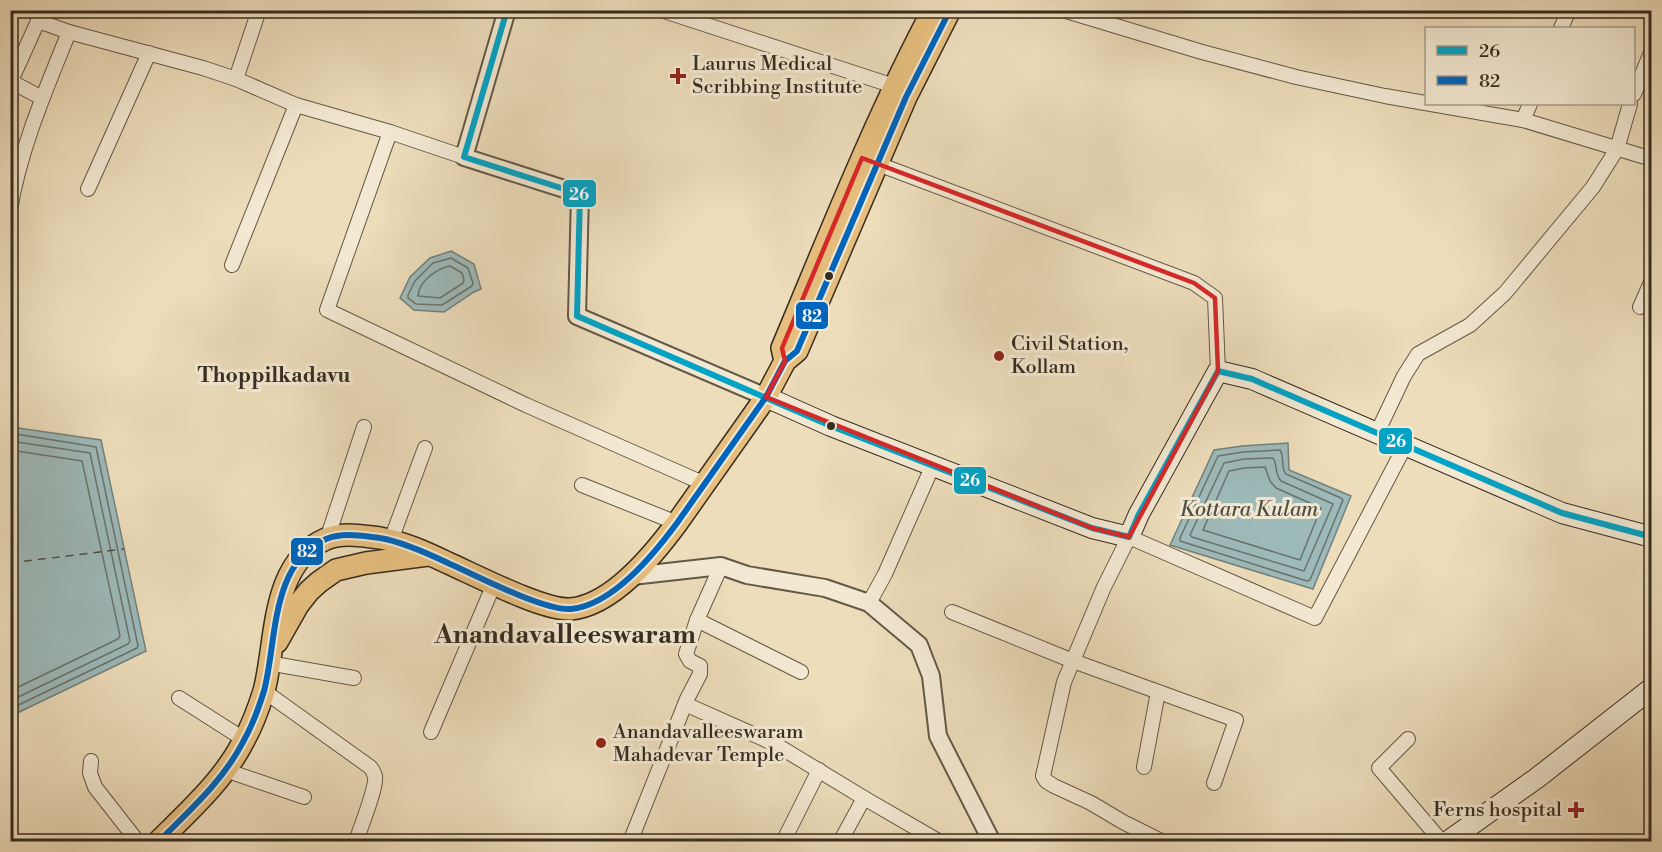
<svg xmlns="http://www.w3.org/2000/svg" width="1662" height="852" font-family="'Libre Bodoni',serif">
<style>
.water{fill:#9dbaba;stroke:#74817c;stroke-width:1.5}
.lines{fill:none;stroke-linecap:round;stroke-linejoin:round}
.shore{stroke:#6a736c;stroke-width:1.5}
.ferry{stroke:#505046;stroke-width:1.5;stroke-dasharray:8 6;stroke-linecap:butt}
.minor-casing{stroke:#645846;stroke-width:16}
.tertiary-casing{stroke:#645846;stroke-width:20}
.secondary-casing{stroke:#372c1f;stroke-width:22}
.primary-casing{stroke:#372c1f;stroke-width:24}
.minor{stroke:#f3e9d3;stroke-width:14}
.tertiary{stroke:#f3e9d3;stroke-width:16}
.secondary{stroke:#f3e9d3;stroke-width:20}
.primary{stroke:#e6be7e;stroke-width:21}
.bus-1-casing{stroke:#f3e9d3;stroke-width:10}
.bus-2-casing{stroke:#f3e9d3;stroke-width:10}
.bus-1{stroke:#03a3c5;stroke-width:6}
.bus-2{stroke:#0065bd;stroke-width:6}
.marked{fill:none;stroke:#d62828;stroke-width:4.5;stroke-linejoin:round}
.poi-dot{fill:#8f2418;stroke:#f3e9d3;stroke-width:2}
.bus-dot{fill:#372c1f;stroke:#f3e9d3;stroke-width:2}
.labels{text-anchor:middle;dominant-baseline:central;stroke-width:6;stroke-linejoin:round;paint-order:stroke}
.poi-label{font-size:20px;fill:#372c1f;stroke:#f3e9d3;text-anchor:start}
.neighbourhood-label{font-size:21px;font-weight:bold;fill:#372c1f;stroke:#f3e9d3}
.water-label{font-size:21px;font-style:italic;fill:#505046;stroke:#f3e9d3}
.district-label{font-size:26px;font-weight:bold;fill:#372c1f;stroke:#f3e9d3}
.line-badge{stroke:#f3e9d3;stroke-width:2}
.badge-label{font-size:16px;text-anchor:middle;font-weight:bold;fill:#fff}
</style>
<rect width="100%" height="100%" fill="#edddbb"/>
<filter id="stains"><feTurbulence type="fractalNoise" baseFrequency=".00333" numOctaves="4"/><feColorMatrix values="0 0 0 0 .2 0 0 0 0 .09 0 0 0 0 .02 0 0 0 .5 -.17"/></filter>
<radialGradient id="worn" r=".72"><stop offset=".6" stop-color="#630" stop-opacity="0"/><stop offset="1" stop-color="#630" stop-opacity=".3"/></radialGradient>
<g class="water">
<polygon points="451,251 474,264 481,289 474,292 444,312 414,310 400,298 410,277 430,258"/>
<polygon points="11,427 101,440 146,651 11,716"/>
<polygon points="1288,443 1289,470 1351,496 1313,589 1170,545 1214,450 1242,446"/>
</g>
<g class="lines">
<g class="shore">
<polygon points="451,258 468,268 473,283 472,286 442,305 416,304 408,298 408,295 415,281 433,263"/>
<path d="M450 266 462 273 464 280 463 283 440 298 418 296C419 281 436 269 450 266Z"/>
<polyline points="10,433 96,447 138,646 137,648 10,709"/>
<polyline points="10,441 90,453 130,641 128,644 10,701"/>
<polyline points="10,450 82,461 120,636 118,639 10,691"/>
<path d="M1280 450C1285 457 1280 467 1286 474L1341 498 1343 500 1310 580 1307 581 1180 541V538L1218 456 1243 452Z"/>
<path d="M1273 458C1278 465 1274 473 1281 481L1333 504 1304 571 1192 537 1190 535 1224 463 1244 459Z"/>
<polygon points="1265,467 1270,481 1276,488 1321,508 1300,560 1203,530 1229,471 1244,468"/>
</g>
<polyline class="ferry" points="10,563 124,549"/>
<g class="minor-casing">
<g id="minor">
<polyline points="39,10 38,21 69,32 203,68 236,79 296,105 390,132 464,157"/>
<polyline points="1063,10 1202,52 1296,77 1385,96 1523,120 1652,159"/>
<polyline points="664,11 894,86"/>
<polyline points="1561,28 1569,10"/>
<polyline points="236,79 259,10"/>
<polyline points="10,81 42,98"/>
<polyline points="11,81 38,21"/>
<polyline points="1634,94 1652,50"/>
<polyline points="1523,120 1530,104"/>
<polyline points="390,132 327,310 526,405 705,484"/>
<polyline points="870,161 1194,283 1215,298 1218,371"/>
<polyline points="88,189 149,53"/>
<path d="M10 210C20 149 46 89 69 32"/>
<polyline points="232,265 296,105"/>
<polyline points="1640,307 1652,280"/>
<polyline points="1377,433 1404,376 1418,354 1470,325 1505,293 1593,187 1617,149 1630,104"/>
<polyline points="582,485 677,523"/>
<polyline points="327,539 364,427"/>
<polyline points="391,540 425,448"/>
<polyline points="869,603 885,574 933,465"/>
<polyline points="952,612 1073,661 1236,720 1214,783"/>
<polyline points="697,620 801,672"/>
<polyline points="268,663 354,678"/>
<path d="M264 691 370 767C372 769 374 773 375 776 377 788 360 828 356 842"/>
<polyline points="179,698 245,740"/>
<polyline points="685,704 775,744 864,798 940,842"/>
<polyline points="431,732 494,584"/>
<polyline points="1408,739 1379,768 1442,842"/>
<polyline points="91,761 90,773 95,787 138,842"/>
<polyline points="1144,767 1158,692"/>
<polyline points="225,770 304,797"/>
<polyline points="630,842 687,699 700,674 700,666 690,661 686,654 697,620 721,566"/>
<polyline points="783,842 819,770"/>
<polyline points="840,842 864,798"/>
<polyline points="1163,842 1123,822 1091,803 1054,786 1046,781 1043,776 1064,682 1104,587 1129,537 1315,618 1405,446"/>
</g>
</g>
<g class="tertiary-casing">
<g id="tertiary">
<polyline points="507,10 464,157 580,194 577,316 766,397"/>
<polyline points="632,576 721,566 747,575 825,588 869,603 919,645 931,676 938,736 992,842"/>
</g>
</g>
<g class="secondary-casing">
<g id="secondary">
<polyline points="766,397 831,426 1092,528 1129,537 1139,514 1218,371 1252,379 1562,513 1652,537"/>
<polyline points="1447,842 1537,778 1652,688"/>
</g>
</g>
<g class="primary-casing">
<g id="primary">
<path d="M785 361 782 348C830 234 875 119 933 10"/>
<polyline points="277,642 298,605 309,591 319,582 336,570 366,563 428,555"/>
<path d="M158 842C189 811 223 781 243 742 251 728 259 707 264 691 277 642 270 563 326 539 344 532 362 536 380 538 403 542 427 553 448 563 475 575 544 611 571 609 613 605 654 554 677 523L766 397 785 361 797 351 906 97 950 10"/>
</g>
</g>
<use href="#minor" class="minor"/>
<use href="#tertiary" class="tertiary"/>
<use href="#secondary" class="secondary"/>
<use href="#primary" class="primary"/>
<g class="bus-1-casing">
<polyline id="bus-1" points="507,10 464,157 580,194 577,316 831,426 1092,528 1129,537 1139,514 1218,371 1252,379 1562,513 1652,537"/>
</g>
<g class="bus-2-casing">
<path id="bus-2" d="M158 842C189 811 223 781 243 742 251 728 259 707 264 691 277 642 270 563 326 539 344 532 362 536 380 538 403 542 427 553 448 563 475 575 544 611 571 609 613 605 654 554 677 523L766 397 785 361 797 351 906 97 950 10"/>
</g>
<use href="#bus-1" class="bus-1"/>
<use href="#bus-2" class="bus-2"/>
</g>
<path class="marked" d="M862 158 1194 283 1215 298 1218 371 1129 537 1092 528 766 397 785 361 782 348Z"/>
<g class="poi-dot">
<path d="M675 67h6v6h6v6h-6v6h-6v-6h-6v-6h6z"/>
<circle cx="999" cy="356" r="6"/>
<circle cx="601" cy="743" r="6"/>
<path d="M1573 801h6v6h6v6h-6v6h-6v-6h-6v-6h6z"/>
</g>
<g class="bus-dot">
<circle cx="829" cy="276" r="5"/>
<circle cx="831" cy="426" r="5"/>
</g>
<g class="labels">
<g class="poi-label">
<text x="692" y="64">Laurus Medical<tspan x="692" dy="23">Scribbing Institute</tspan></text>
<text x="1011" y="344">Civil Station,<tspan x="1011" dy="23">Kollam</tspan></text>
<text x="613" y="732">Anandavalleeswaram<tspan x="613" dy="23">Mahadevar Temple</tspan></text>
<text x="1562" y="810" text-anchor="end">Ferns hospital</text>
</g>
<g class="neighbourhood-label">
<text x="274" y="376">Thoppilkadavu</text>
</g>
<g class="water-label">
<text x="1249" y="510">Kottara Kulam</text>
</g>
<g class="district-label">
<text x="565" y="635">Anandavalleeswaram</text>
</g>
</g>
<g class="line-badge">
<rect x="562" y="179" width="35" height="29" rx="6" fill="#03a3c5"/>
<rect x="795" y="301" width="34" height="29" rx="6" fill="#0065bd"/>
<rect x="1378" y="427" width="35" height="28" rx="6" fill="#03a3c5"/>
<rect x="953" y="466" width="34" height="29" rx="6" fill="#03a3c5"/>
<rect x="290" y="537" width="34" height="29" rx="6" fill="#0065bd"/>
</g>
<g class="badge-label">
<text x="579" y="200">26</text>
<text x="812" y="322">82</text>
<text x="1396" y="447">26</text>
<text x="970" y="486">26</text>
<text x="307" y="557">82</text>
</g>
<rect width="1662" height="852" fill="none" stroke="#edddbb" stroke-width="36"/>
<rect x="12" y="12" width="1638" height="828" fill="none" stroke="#372c1f" stroke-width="3"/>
<rect x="18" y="18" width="1626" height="816" fill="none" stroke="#372c1f" stroke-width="1.5"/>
<rect x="1425" y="27" width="210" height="78" fill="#f3e9d3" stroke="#a89d8b" stroke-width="1.5"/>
<rect x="1437" y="46" width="30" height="9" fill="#03a3c5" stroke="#a89d8b" stroke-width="1.5"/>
<text x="1479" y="57" font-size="18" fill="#372c1f">26</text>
<rect x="1437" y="76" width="30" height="9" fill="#0065bd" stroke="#a89d8b" stroke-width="1.5"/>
<text x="1479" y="87" font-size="18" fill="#372c1f">82</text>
<rect width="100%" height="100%" filter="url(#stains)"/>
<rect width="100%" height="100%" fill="url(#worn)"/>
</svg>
